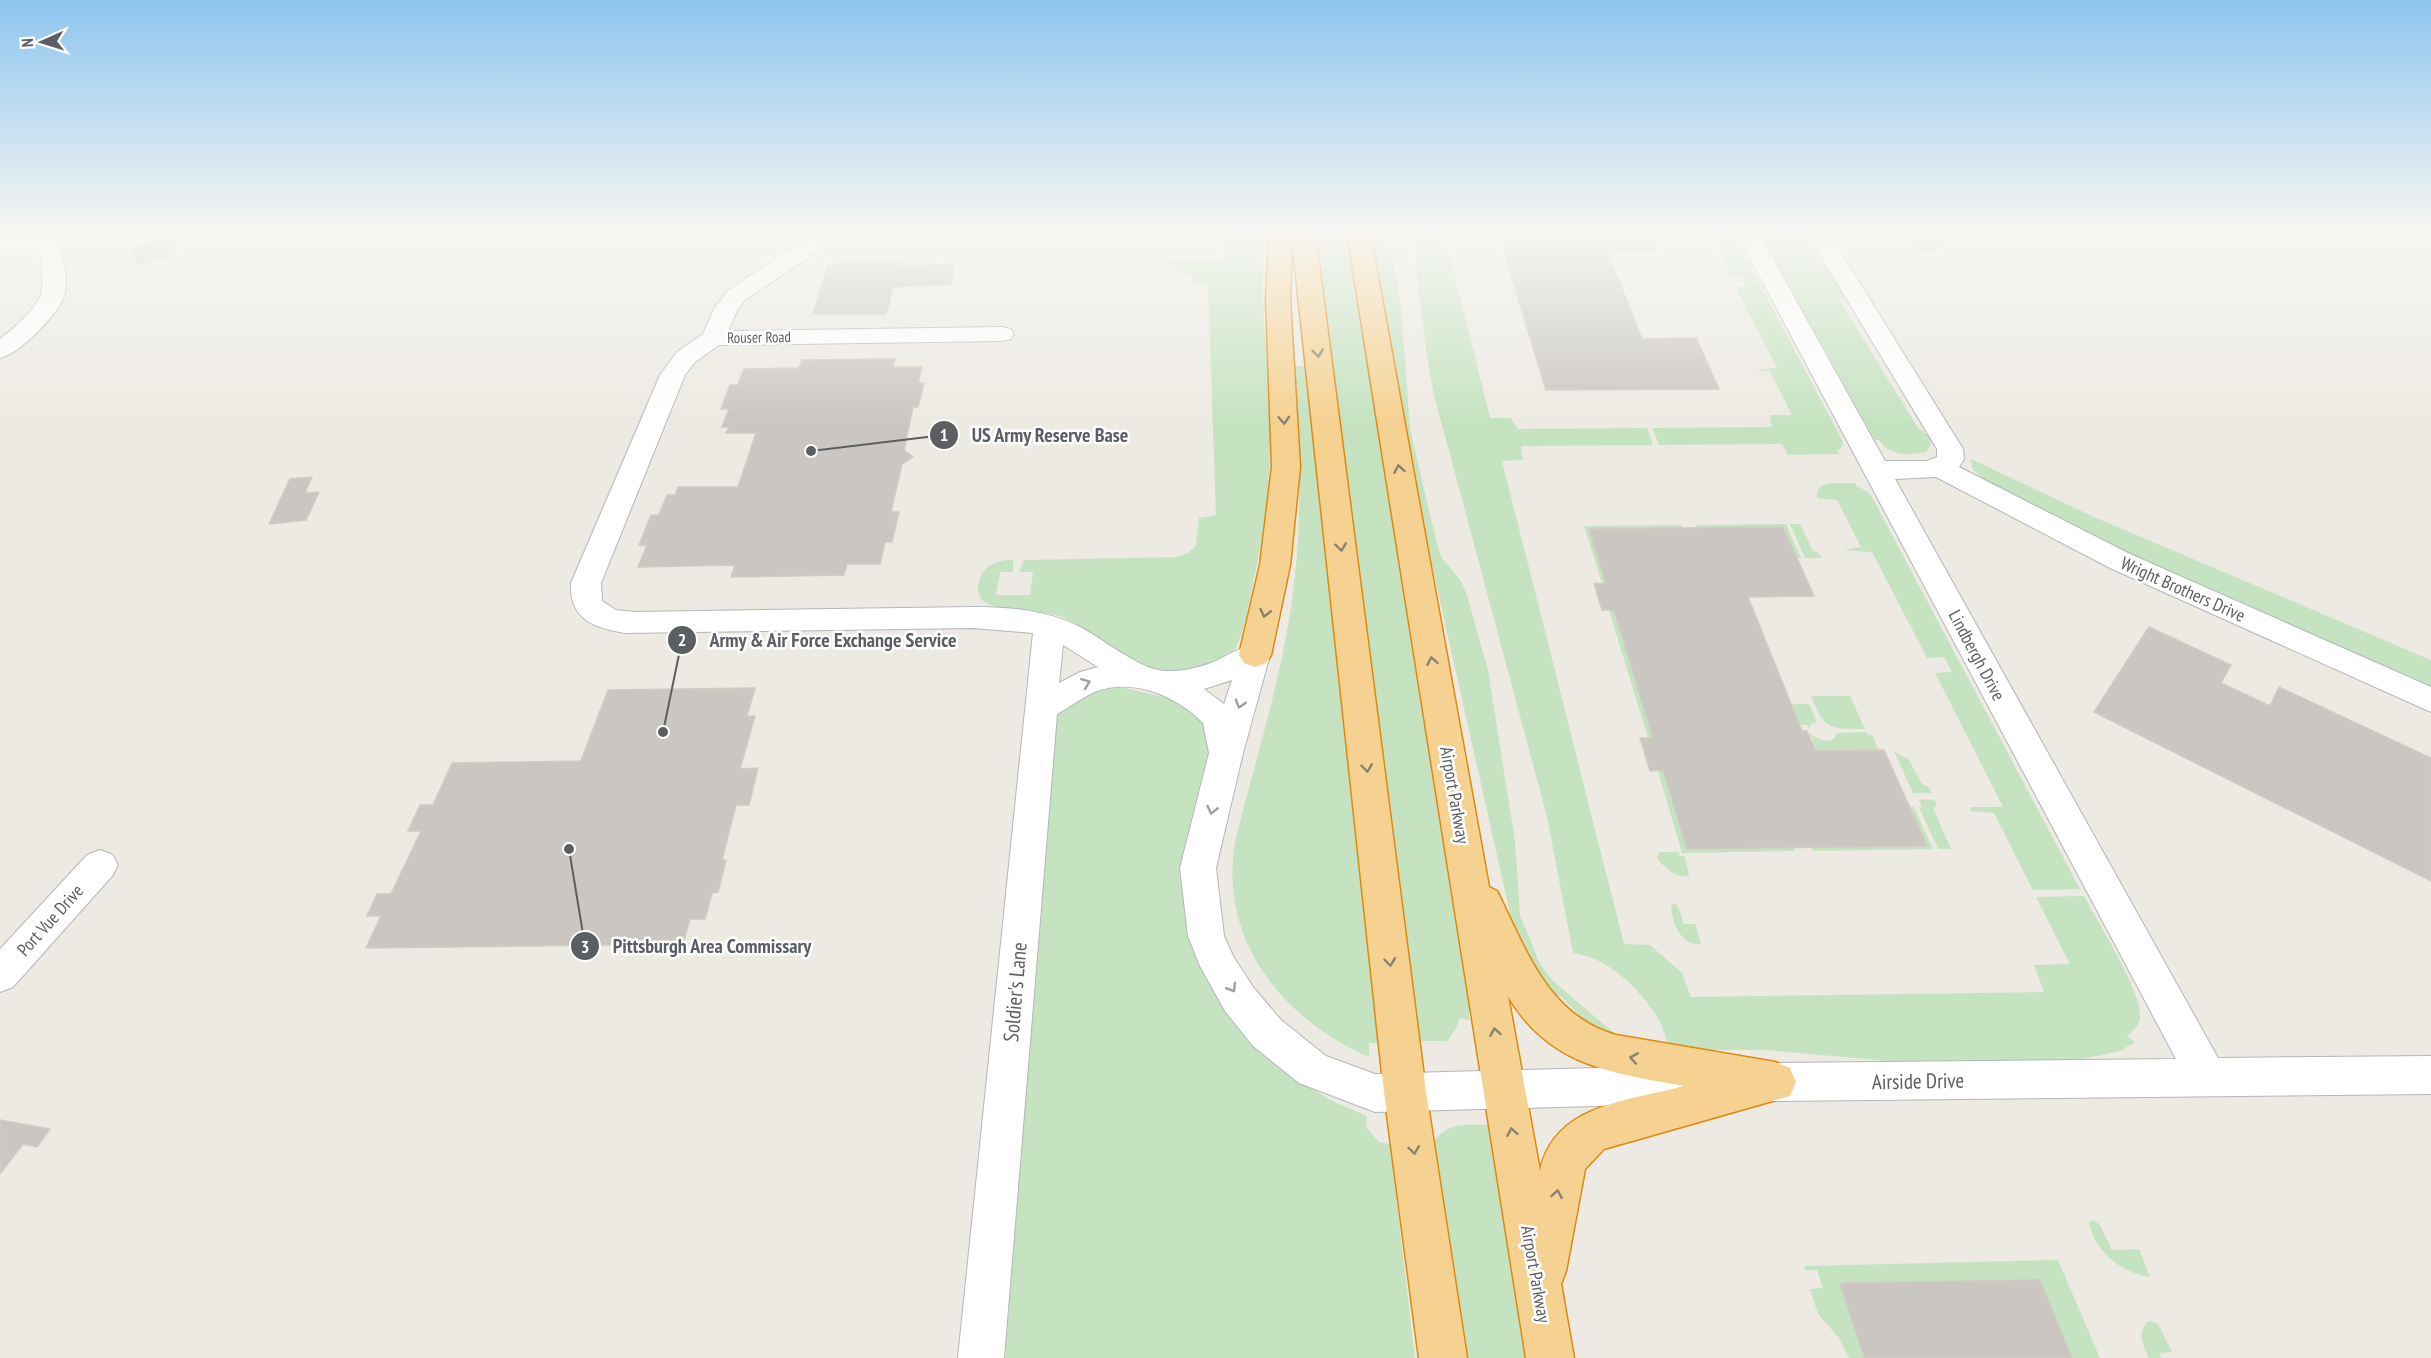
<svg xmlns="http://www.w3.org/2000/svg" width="2431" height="1358" font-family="'PT Sans Narrow',sans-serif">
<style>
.green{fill:#c5e3c1}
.building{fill:#cac7c2;stroke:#d1cbc2;stroke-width:1.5}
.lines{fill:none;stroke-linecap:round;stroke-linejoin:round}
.minor-casing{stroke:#b4b6ba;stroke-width:2}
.highway-casing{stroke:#e1890f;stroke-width:3}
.minor{fill:#fff;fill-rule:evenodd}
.highway{fill:#f6d292;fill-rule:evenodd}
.oneway{stroke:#8a8271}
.oneway2{stroke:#9d9fa1}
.labels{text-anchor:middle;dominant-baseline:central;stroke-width:5;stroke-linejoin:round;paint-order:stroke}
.far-street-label{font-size:15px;fill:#5b5f63;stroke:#fff}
.street-label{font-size:18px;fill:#5b5f63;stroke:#fff}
.near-street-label{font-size:21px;fill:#5b5f63;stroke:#fff}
.leader{fill:none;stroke:#5b5f63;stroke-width:2}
.callout-dot{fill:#5b5f63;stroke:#fff;stroke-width:2}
.mark-label{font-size:18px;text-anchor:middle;font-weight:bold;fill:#fff}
.callout-label{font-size:20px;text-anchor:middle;font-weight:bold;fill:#5b5f63;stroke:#fff;stroke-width:5;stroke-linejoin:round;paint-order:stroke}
</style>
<rect width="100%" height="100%" fill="#edeae3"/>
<g class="green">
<path d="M1221 232H1265C1258 300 1270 366 1270 434 1271 487 1263 540 1251 593 1246 616 1243 642 1227 661 1212 664 1187 674 1173 673 1129 672 1098 629 1059 616 1040 610 998 610 986 603 972 595 978 572 991 565 998 561 1005 560 1013 560V572H1000L996 595H1030L1033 572H1019L1024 560 1177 557 1188 553 1196 546 1199 518 1216 515 1208 284 1195 283 1189 274 1170 269 1169 262 1221 261Z"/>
<polygon points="1313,232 1348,232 1469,997 1469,1020 1460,1018 1457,1027 1447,1041 1418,1041"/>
<polygon points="1371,232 1387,232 1401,305 1410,429 1438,548 1442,558 1461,581 1467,595 1488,670 1515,841 1520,915 1540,964 1553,981 1620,1038 1575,1019 1579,1015 1560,996 1552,1000 1517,940 1509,909 1413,480 1371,244"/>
<path d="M1412 232H1444L1490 418H1511L1518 429 1647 428 1653 445 1521 446 1523 460 1502 461 1624 944 1650 945 1682 973 1691 997 2044 992 2034 965 2070 964 2036 897 2084 896C2097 921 2143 993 2140 1017 2139 1026 2133 1031 2127 1036L2135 1042 2120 1051 2072 1061 1912 1063 1765 1050H1670C1666 1039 1663 1025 1656 1015 1637 987 1609 958 1573 953L1547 817 1434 395 1426 350Z"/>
<polygon points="1708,232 1732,232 1843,442 1842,447 1837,451 1840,454 1788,455 1782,444 1659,445 1652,428 1772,427 1770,415 1792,415 1770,371 1753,370 1777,368 1736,287 1745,287 1741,277 1731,277"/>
<path d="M1759 232H1807L1845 296 1839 299 1918 428 1930 437 1931 445 1926 452C1909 456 1889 456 1879 440H1875Z"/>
<path d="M1293 366H1304L1310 397 1380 1043H1369V1057C1281 1019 1216 937 1236 837 1258 751 1286 664 1295 575 1303 505 1298 436 1293 366Z"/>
<polygon points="1971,459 2094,517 2431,660 2431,691 2124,555 1984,480 1972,468"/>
<path d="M1832 483H1856V486L1867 491 1872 497 2080 889 2033 890 1994 813 1970 811 1971 807H2003L1935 673 1952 672 1944 657 1927 658 1872 552 1843 550 1861 547 1837 500 1817 498C1816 488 1822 484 1832 483Z"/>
<polygon points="1786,524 1801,558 1797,558 1783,527 1697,528 1696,525"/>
<polygon points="1790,524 1800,524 1813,551 1819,553 1822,558 1805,558"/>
<polygon points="1682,525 1683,528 1590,529 1606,583 1602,583 1584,526"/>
<polygon points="1609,610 1614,610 1653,738 1648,738"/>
<path d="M1111 685 1177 700 1201 713 1211 756 1190 827 1185 848 1182 884 1186 922 1199 966 1222 1005 1297 1080 1330 1100 1367 1116 1366 1127 1379 1142 1390 1144 1415 1358H1005L1054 728C1059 700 1087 693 1111 685Z"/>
<path d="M1811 696H1850L1865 729C1828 729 1825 730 1811 696Z"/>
<polygon points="1791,704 1809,704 1817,722 1811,724 1810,729 1807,725 1800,725"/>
<path d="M1867 732 1868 735H1872L1879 750 1817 751 1810 733C1817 739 1826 744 1835 738L1836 733Z"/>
<polygon points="1894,751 1909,760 1922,784 1928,787 1932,793 1913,793"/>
<polygon points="1663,770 1687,849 1794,847 1795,851 1682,853 1658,771"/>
<polygon points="1919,799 1935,800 1937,806 1933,808 1951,849 1938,849 1919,807 1922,807"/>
<polygon points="1909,807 1914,807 1933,849 1813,851 1811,847"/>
<path d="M1659 852H1678L1680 856H1685L1689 876C1678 879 1663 867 1657 858Z"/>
<path d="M1674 903 1678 906 1684 924H1695L1701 944C1681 946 1672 923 1671 906Z"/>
<path d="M1491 1125 1529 1358H1465L1433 1145C1443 1121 1469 1125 1491 1125Z"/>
<path d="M2093 1220 2100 1225 2112 1250 2139 1249 2150 1277C2123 1274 2093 1250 2089 1222Z"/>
<polygon points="2058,1260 2100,1358 2072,1358 2039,1280 1841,1283 1864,1358 1849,1358 1838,1337 1818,1314 1810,1289 1823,1288 1817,1270 1805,1270 1804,1266"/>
<path d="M2149 1321 2158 1324 2172 1352 2159 1353 2161 1358H2149C2143 1345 2136 1332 2149 1321Z"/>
</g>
<g class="building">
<polygon points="1498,232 1649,232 1658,253 1608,253 1642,339 1696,338 1719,389 1546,390"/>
<polygon points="1928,232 1957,232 1934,254 1913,246"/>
<polygon points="169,236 178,253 138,265 130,248"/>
<polygon points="900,263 899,266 953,264 952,284 893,287 886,314 813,314 829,264"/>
<polygon points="895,359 893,367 922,367 918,383 924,383 918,407 913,407 904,450 913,457 902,464 891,512 899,512 892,542 885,542 880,564 847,564 844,575 731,577 735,565 638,567 647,545 639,545 651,515 659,515 667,495 675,495 678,487 738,487 756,433 726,433 729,427 722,427 729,409 721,409 730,385 738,385 744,369 799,368 802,360"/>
<polygon points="312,477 305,493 319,492 306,520 269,524 290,479"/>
<polygon points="1783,527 1814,596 1748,597 1802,731 1807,731 1816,751 1884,750 1927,846 1687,849 1663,770 1650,771 1640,738 1653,738 1614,610 1602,610 1594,583 1606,584 1589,529"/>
<polygon points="2149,627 2231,665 2221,683 2270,706 2279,687 2431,758 2431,881 2094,712"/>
<polygon points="755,688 747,716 755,716 740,769 758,768 749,805 736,805 722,860 726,860 718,892 712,893 705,919 690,919 683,944 366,948 381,916 367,916 377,894 391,894 421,831 408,831 420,805 433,805 452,763 581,761 608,690"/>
<polygon points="0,1120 50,1129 37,1147 23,1144 0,1174"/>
<polygon points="2040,1280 2072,1358 1864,1358 1840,1283"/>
</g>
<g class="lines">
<g class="minor-casing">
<g id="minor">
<path d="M54 232H90L87 237 57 245C65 256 69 286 63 299 55 317 19 354 0 358V339C13 329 40 306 42 290 43 278 41 264 40 252L37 249 0 248V234L43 235Z"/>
<path d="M815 232H841L838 237 745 300 738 309 728 331 1002 327 1011 329 1014 334 1011 339 1002 341 719 345 695 362 685 375 601 583 602 601 616 610 635 612 973 607C1009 607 1044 610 1076 625 1100 636 1140 671 1166 671 1180 672 1197 668 1211 663 1229 656 1246 641 1266 647L1270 655 1243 753 1216 868 1224 936 1233 956 1253 987 1281 1020 1326 1056 1375 1074 1775 1063 2176 1059 1736 232H1758L1885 461H1927L1937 457V449L1819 253 1822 248 1830 246 1838 248 1841 253 1963 449 1964 459 1959 467 2130 554 2431 687V712L2110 568 1936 477 1895 479 2218 1058 2431 1056V1094L1775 1101 1375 1112 1299 1083 1253 1046 1225 1011 1200 966 1188 936 1180 868 1209 753 1203 723C1177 696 1134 678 1097 691 1084 696 1070 707 1057 714L1004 1358H958L1033 633 973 628 625 633C594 628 569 619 571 583L660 375 677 352 703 334 715 307 729 290ZM1063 645 1098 667 1080 672 1059 683ZM1232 680 1224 704 1204 689Z"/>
<polygon points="100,850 113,855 118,865 113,875 13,987 0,992 0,949 87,855"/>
</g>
</g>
<g class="highway-casing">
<g id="highway">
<polygon points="1269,232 1315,232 1426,1092 1467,1358 1419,1358 1384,1092 1292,239 1290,299 1300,467 1290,565 1271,655 1266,663 1255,667 1244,663 1239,655 1260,565 1272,467 1266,299"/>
<path d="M1347 232H1370L1489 887 1497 891C1526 949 1547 1015 1616 1035L1775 1062 1790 1068 1796 1082 1790 1096 1604 1149 1585 1169 1566 1271 1561 1284 1574 1358H1526ZM1508 996C1549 1066 1612 1073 1684 1086 1629 1101 1554 1104 1540 1171Z"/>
</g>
</g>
<use href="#minor" class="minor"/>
<use href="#highway" class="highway"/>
</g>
<defs><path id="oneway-chevron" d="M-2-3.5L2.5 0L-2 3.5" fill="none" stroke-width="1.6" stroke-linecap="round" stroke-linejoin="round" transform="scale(1.5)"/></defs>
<g class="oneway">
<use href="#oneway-chevron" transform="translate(1318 353) rotate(83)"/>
<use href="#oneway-chevron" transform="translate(1284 420) rotate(87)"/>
<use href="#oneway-chevron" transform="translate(1399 469) rotate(-100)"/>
<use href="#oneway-chevron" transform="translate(1341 547) rotate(83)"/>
<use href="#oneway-chevron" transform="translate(1265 613) rotate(103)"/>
<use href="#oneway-chevron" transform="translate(1432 661) rotate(-100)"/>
<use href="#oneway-chevron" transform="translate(1367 768) rotate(83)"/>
<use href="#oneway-chevron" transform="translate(1390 962) rotate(83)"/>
<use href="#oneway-chevron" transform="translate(1495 1032) rotate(-100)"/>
<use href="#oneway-chevron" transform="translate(1634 1058) rotate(-170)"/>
<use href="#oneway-chevron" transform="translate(1512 1132) rotate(-100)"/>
<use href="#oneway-chevron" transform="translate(1414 1150) rotate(82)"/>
<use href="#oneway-chevron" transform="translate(1557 1194) rotate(-80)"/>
</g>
<g class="oneway2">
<use href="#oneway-chevron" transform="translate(1086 683) rotate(-21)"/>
<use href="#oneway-chevron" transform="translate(1240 704) rotate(107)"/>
<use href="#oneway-chevron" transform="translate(1212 810) rotate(103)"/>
<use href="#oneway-chevron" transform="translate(1232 988) rotate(59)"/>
</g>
<linearGradient id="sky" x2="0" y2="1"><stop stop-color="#8ec5ef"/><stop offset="0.55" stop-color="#f7f6f2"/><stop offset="1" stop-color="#f7f6f2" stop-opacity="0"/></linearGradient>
<rect width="2431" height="422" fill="url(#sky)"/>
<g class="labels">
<g class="far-street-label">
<text transform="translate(759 337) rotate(-1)">Rouser Road</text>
</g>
<g class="street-label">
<text transform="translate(2183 589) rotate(24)">Wright Brothers Drive</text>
<text transform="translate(1977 655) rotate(62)">Lindbergh Drive</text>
<text transform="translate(1455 795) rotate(80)">Airport Parkway</text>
<text transform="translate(50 920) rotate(-48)">Port Vue Drive</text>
<text transform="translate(1536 1274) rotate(80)">Airport Parkway</text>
</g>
<g class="near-street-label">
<text transform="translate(1015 992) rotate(-85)">Soldier's Lane</text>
<text transform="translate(1918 1081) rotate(-1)">Airside Drive</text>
</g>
</g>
<path class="leader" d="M811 451L944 435M663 732L682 640M569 849L585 946"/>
<g class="callout-dot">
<circle cx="811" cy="451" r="6"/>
<circle cx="663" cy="732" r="6"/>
<circle cx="569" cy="849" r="6"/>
<circle cx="944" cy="435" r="15"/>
<circle cx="682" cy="640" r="15"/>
<circle cx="585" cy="946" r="15"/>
</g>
<g class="mark-label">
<text x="944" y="441">1</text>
<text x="682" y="646">2</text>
<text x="585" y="953">3</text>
</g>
<g class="callout-label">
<text x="1050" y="442">US Army Reserve Base</text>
<text x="833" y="647">Army &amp; Air Force Exchange Service</text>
<text x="712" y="953">Pittsburgh Area Commissary</text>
</g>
<g transform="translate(42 42) rotate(267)" stroke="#ffffff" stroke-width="4.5" paint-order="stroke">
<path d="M0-4.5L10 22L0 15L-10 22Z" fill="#5b5f63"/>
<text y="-9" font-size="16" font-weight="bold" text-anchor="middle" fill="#5b5f63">N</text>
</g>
</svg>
